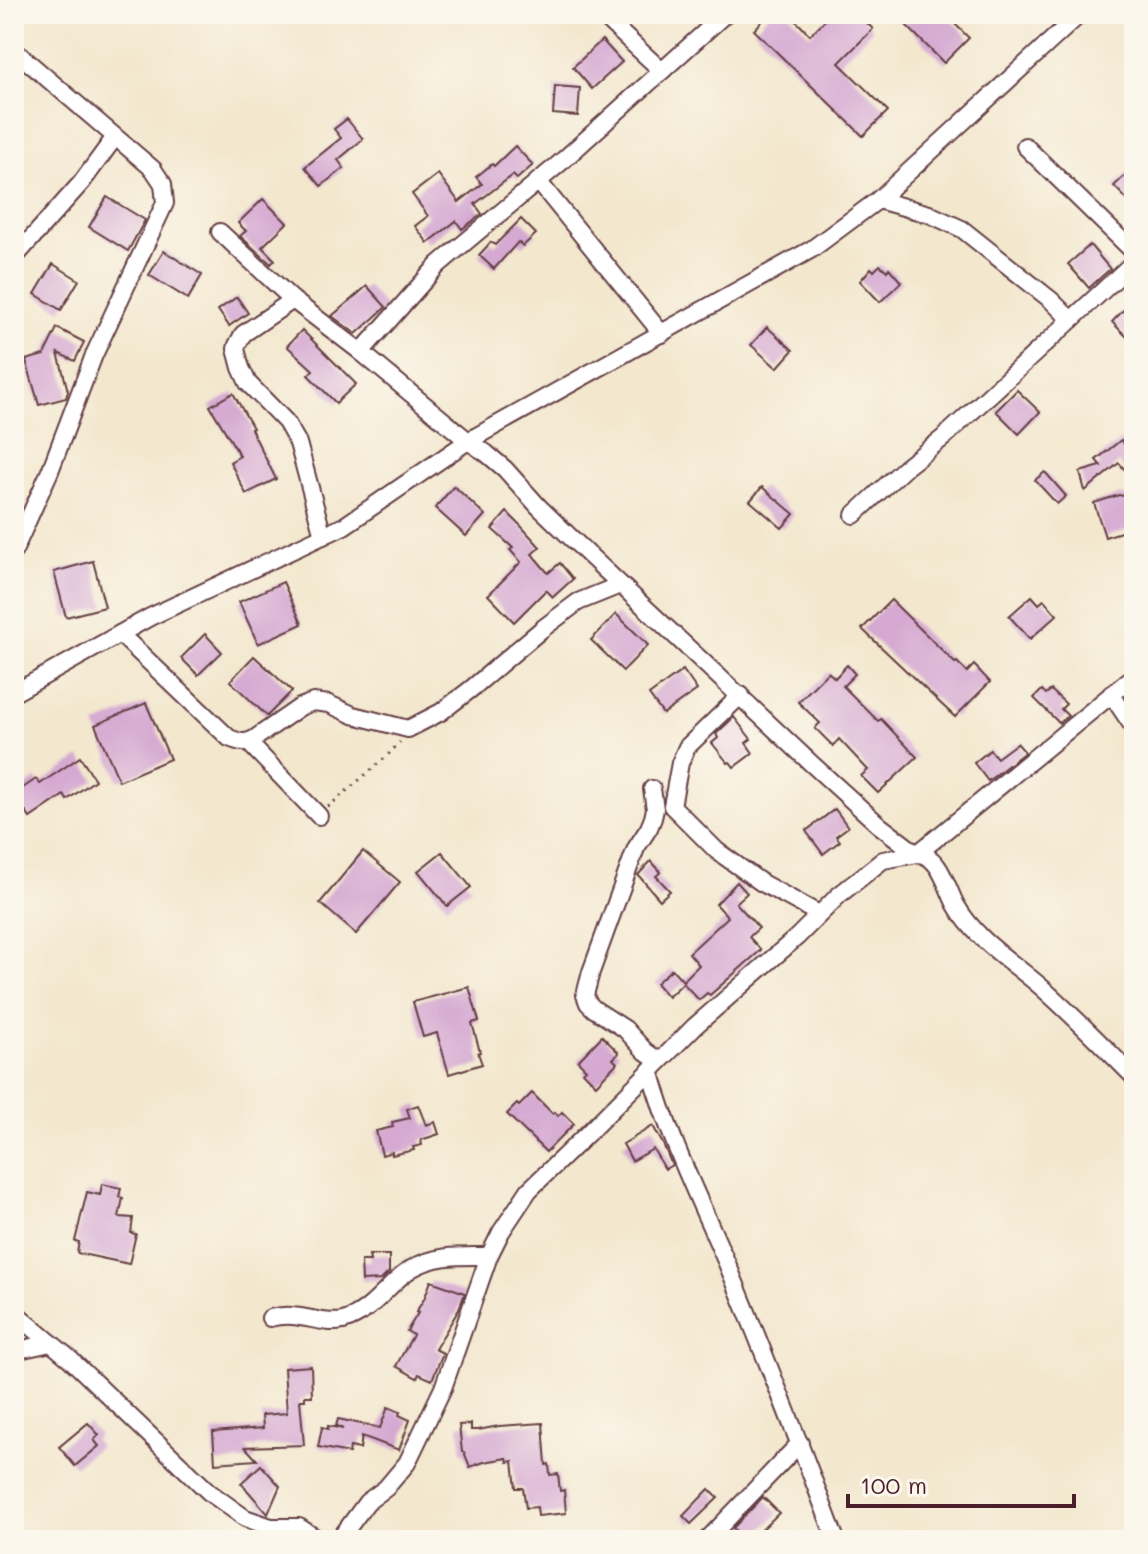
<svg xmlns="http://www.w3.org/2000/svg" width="1148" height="1554" font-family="Mali,sans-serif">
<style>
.building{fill:#d5a9d2}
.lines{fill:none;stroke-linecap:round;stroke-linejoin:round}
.minor-casing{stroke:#633d43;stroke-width:20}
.path{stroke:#633d43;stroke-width:3;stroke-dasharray:2 6;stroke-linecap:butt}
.minor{stroke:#fff;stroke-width:16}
</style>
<rect width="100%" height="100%" fill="#fbf7ec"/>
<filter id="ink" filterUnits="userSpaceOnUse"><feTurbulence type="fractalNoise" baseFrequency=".0125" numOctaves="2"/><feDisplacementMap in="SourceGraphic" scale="16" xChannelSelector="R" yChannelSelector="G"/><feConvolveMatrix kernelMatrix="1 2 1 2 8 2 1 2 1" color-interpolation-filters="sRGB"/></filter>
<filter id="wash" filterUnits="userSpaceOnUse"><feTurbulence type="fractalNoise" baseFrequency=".006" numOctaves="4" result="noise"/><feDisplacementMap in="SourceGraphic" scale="32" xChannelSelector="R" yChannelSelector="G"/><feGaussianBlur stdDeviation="1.8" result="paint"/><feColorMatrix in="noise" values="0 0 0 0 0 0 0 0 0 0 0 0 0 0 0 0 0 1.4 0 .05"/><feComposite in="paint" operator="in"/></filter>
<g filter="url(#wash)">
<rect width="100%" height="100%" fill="#f3e7ce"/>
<g id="blocks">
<g class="building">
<polygon points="769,14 789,14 810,35 831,14 858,14 873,29 839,63 888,111 863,136 754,30"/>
<polygon points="895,14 945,14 969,38 944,63"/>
<polygon points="602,40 622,62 592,89 573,67"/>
<polygon points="555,86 580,88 578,116 553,114"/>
<polygon points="347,119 363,139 338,160 344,168 321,186 305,167 341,138 334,129"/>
<polygon points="515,146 533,165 517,179 513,175 475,204 482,214 462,229 456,221 428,243 415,226 428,216 412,194 438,174 459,202 482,184 476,177 492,164 494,166"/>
<polygon points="1134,167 1134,207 1114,186"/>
<polygon points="107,197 145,220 128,251 89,227"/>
<polygon points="263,199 287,223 262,247 275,260 271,264 240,236 246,231 238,223"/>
<polygon points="521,219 536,234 523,246 518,242 494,269 479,255 491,242 495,245"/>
<polygon points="1090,245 1110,269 1089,288 1068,264"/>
<polygon points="164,251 202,275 188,299 149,275"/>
<polygon points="53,264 79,280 61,310 35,294"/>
<polygon points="880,265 887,271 889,268 901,282 880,302 860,281 871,268 874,271"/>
<polygon points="367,286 386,307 356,334 332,316"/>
<polygon points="237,297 248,313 229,326 218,310"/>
<polygon points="1134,299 1134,344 1112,322"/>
<polygon points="767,327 793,350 777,368 751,345"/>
<polygon points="57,328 84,342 75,361 58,353 68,391 66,398 39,405 26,360 44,355"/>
<polygon points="302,330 356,384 336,403 308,375 313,370 287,346"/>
<polygon points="1017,390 1040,412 1019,434 996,411"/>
<polygon points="233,393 253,428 251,429 276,479 246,494 230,462 240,456 210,406"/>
<polygon points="1121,440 1134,456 1130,459 1134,463 1125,470 1119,463 1085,491 1080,472 1101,466 1096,460"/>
<polygon points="1045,472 1066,496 1057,504 1035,480"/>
<polygon points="454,486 485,515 466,536 435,508"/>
<polygon points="762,487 794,514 782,528 750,501"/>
<polygon points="1119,495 1132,498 1134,505 1134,528 1105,537 1094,503"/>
<polygon points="507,512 521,526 540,547 532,554 548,573 560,563 573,579 553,597 546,590 514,622 488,595 521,562 510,550 513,548 492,529"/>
<polygon points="93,561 105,607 66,617 54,572"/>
<polygon points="283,582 302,624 258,644 239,602"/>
<polygon points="1032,596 1039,604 1044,600 1057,615 1030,639 1009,616"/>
<polygon points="891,600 955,663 957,662 967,672 974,665 990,682 955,717 862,629"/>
<polygon points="616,614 648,645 623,671 591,640"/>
<polygon points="205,634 222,652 198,675 181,658"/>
<polygon points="254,656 292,691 267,716 230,681"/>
<polygon points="847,665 855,674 843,686 878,721 881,719 917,757 878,793 861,776 868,770 839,739 833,746 815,728 820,723 798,702 828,672 835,678"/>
<polygon points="683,670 697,690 663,714 649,695"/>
<polygon points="1042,690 1046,694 1051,690 1066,704 1061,709 1068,716 1059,723 1034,698"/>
<polygon points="146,703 170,759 119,781 95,725"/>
<polygon points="734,717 751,739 746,743 753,753 734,767 730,762 728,763 712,743 718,738 716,734"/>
<polygon points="1017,743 1025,752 988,781 974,763 990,750 997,758"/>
<polygon points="80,757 95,780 67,800 64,795 30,818 14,794 36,779 40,784"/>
<polygon points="835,809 848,827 836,836 840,841 823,854 806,831"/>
<polygon points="363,851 400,882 356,934 320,903"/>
<polygon points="442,852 471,887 447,906 418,871"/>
<polygon points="651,861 661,872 656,876 670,891 660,900 638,875"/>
<polygon points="737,882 747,893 736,903 759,928 749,937 761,950 710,995 707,993 699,1000 683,983 668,997 656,983 672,969 683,981 699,965 689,953 728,917 716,904"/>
<polygon points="469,987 479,1021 472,1023 480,1052 478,1053 482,1064 449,1074 437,1033 423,1037 413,1002"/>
<polygon points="602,1036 619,1053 613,1059 617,1063 596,1085 583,1072 586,1069 578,1061"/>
<polygon points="532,1093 553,1114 555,1112 558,1116 562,1112 574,1124 546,1152 507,1114 517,1104 519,1106"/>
<polygon points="418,1105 426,1125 435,1122 439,1134 421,1140 422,1145 413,1147 414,1150 392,1155 392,1152 382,1155 376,1131 393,1127 392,1122 410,1118 407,1109"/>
<polygon points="653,1126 663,1144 672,1165 665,1169 653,1149 632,1161 623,1144"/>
<polygon points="102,1184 121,1188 119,1197 123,1198 119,1217 133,1218 131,1233 136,1234 129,1264 77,1253 79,1242 75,1241 87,1192 100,1195"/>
<polygon points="369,1255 389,1255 389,1272 381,1280 362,1281 361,1261 370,1261"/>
<polygon points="431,1281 465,1293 458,1311 435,1349 443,1353 432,1380 419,1374 417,1378 396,1366 413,1335 407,1331 418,1313 416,1312 424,1299"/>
<polygon points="311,1366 312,1396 305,1396 305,1400 300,1400 304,1445 245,1447 257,1460 215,1463 213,1432 263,1428 262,1415 287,1413 284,1368"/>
<polygon points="388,1407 400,1412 399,1415 410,1420 399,1450 362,1436 360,1449 350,1447 349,1453 318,1447 322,1427 328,1429 328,1426 343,1429 336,1426 338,1419 380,1428"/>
<polygon points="88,1423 99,1435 94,1440 99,1446 75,1466 59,1447"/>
<polygon points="543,1423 546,1465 549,1464 550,1475 558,1474 560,1491 564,1490 566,1513 538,1516 537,1507 526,1508 523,1488 516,1488 513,1461 508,1462 507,1458 484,1462 470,1467 464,1452 462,1452 459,1425 471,1424 471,1430 478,1430 499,1426"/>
<polygon points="261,1465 280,1486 268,1514 241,1483"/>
<polygon points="709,1489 718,1498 691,1524 683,1516"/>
<polygon points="763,1497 779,1513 751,1540 744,1533 741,1536 733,1528"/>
</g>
</g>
</g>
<g filter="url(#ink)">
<use href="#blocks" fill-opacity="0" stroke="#633d43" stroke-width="2"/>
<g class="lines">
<g class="minor-casing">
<g id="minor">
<polyline points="601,14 662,71"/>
<polyline points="14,50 153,169 163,184 165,203 94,355 50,471 14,551"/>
<polyline points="1025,146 1134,252"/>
<polyline points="538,181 662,334"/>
<polyline points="878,200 929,214 962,229 1051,300 1071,320"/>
<path d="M220 232 293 300 361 352 468 441 486 453 505 469 539 507 589 555 813 765 879 825 917 854C940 854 947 889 956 905 975 939 1011 961 1040 986 1073 1015 1103 1046 1134 1077"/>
<polyline points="14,258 82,182 115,137"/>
<polyline points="293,300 243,334 237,345 236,349 241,368 248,383 286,422 298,443 323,536"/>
<polyline points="361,352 438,265 560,163 725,14"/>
<polyline points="854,515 906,467 943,438 1134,262"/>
<path d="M120 634 229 738C239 742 245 744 254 739L300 707 313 702 329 704 353 715 408 729 441 712 471 689 542 629 578 602 620 585"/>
<polyline points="14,693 150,617 344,526 468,441 812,249 878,200 1080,14"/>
<polyline points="1111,694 1134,728"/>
<polyline points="741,695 687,747 680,763 672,806 717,851 762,883 819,914"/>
<polyline points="248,742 319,816"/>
<polyline points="652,789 655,809 653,818 649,828 636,848 591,972 585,995 588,1003 594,1009 625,1029 645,1051 659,1061"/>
<path d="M650 1070C669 1139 701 1203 729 1268 766 1358 802 1449 836 1540"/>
<polyline points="14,1312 69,1358 209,1492 245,1518 271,1527 299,1527 319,1540"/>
<path d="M270 1318C298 1310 321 1326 343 1321 372 1313 387 1284 411 1269 436 1254 461 1256 489 1256"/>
<polyline points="14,1351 51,1343"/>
<polyline points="339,1540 367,1502 386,1488 407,1463 443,1388 489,1256 501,1232 529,1190 586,1135 695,1026 797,937 839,895 883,860 917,854 1134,676"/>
<polyline points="707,1540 800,1443"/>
</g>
</g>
<polyline class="path" points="328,807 386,757 400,742"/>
<use href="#minor" class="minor"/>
</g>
</g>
<rect width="1148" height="1554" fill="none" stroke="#fbf7ec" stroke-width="48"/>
<path d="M848 1494v12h226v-12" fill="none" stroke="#4a1f2b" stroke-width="4"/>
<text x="860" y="1494" font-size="24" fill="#4a1f2b" stroke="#fbf7ec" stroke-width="6" paint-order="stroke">100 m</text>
</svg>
